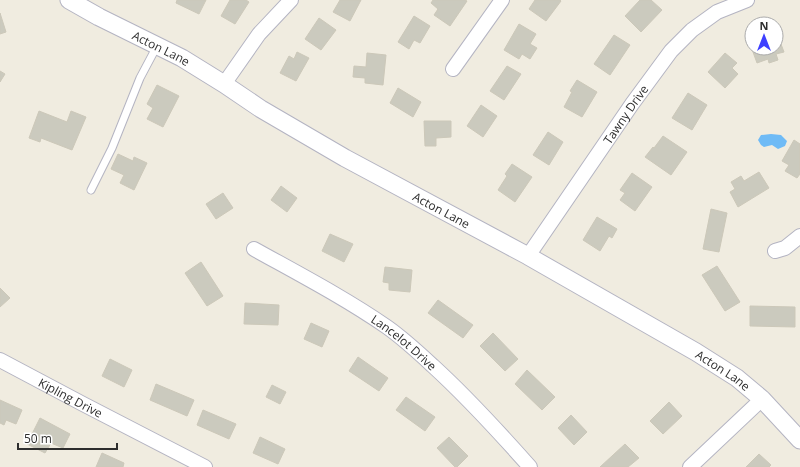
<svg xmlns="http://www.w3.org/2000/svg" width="800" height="467" font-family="'Open Sans',sans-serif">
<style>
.water{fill:#6fbbf6}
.building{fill:#cbcabe;stroke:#ccc8b9}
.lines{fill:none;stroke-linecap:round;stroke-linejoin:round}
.service-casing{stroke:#b4b4c2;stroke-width:9}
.minor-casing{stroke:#b4b4c2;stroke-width:16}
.tertiary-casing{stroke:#b4b4c2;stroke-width:19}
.service{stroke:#fff;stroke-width:7}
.minor{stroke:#fff;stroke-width:14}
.tertiary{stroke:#fff;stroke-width:17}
.labels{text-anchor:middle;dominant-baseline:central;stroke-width:3.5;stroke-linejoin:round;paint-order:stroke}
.street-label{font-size:12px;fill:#2e2e2e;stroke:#fff}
</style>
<rect width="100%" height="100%" fill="#f0ece0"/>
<polygon class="water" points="771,134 781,135 787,141 785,146 778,149 772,145 764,147 761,145 758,140 761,135"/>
<g class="building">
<polygon points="177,0 206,0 199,14 176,3"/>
<polygon points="230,0 246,0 249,2 235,24 221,16"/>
<polygon points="340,0 361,0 350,21 333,12"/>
<polygon points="433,0 465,0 467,1 450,26 434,15 438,9 431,3"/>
<polygon points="535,0 560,0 561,1 546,21 529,9"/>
<polygon points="640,0 651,0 662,10 641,32 625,16"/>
<polygon points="0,13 6,32 0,34"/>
<polygon points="414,16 430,26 420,43 414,40 409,49 398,42"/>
<polygon points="319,18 336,30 321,50 305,39"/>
<polygon points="519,24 536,34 530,44 537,48 530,59 522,54 519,59 504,50"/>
<polygon points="776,31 784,52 776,54 778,60 769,63 768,59 757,63 749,41 752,40 752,48 776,48"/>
<polygon points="614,35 630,45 610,75 594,64"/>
<polygon points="297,52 309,58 296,81 280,73 289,56 294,59"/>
<polygon points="367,53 386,55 383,85 365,83 365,78 353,77 354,66 366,67"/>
<polygon points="725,53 737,63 732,68 738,74 725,88 708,72"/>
<polygon points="507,66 521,74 504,100 490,91"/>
<polygon points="0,71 5,74 0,82"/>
<polygon points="577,80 597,92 582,117 564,107 572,92 570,91"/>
<polygon points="157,85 179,96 163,127 147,119 153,108 147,104"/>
<polygon points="398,88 421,102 413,117 390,103"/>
<polygon points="688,93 707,105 692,130 672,118"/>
<polygon points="481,105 497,116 483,137 467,126"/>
<polygon points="39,111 67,122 71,111 86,117 72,150 41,138 40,142 29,138"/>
<polygon points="424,121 451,121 451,137 436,138 436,146 425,146"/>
<polygon points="548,132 563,142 549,165 533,155"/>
<polygon points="663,136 687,152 671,175 645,157 653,147 654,148"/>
<polygon points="794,140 800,144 800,174 797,178 785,171 789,165 782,161"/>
<polygon points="118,154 133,161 134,157 147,163 134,190 120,183 124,175 111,169"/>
<polygon points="512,164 532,177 515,202 498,190 507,176 505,174"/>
<polygon points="759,172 769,188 738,207 730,192 735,189 731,182 741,176 744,181"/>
<polygon points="632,173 652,187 635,211 620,200 625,193 620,190"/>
<polygon points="281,186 297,198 287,212 271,200"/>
<polygon points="223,193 233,208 216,219 206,204"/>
<polygon points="711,209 727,213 719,252 703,249"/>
<polygon points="597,217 617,229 612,238 609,236 600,251 583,240"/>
<polygon points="330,234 353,244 344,262 322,251"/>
<polygon points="201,262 223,296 207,306 185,273"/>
<polygon points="717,266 740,302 725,311 702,275"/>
<polygon points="385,267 412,270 410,292 389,290 389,283 383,282"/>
<polygon points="0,288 10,298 0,307"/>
<polygon points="438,300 473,325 463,338 428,313"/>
<polygon points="245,303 279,305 278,325 244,324"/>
<polygon points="750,306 795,307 795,327 750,326"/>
<polygon points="311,323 329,331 322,347 304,339"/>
<polygon points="493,333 518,359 505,371 480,346"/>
<polygon points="358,357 388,378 379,391 349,371"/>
<polygon points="110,359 132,370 124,387 102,376"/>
<polygon points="527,370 555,397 542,410 515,384"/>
<polygon points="156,384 194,400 187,416 150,400"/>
<polygon points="272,385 286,392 280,404 266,397"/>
<polygon points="406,397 435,417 425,431 396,410"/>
<polygon points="0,400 22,410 16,424 6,420 4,425 0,423"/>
<polygon points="669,402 682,416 663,434 650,421"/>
<polygon points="203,410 236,424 229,439 197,425"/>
<polygon points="571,415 587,432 574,445 558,428"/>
<polygon points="40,418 70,434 63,448 51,443 45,453 27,444"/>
<polygon points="260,437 285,449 278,464 253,453"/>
<polygon points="449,437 468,456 457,467 455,467 437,448"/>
<polygon points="625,444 639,458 628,467 600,467"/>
<polygon points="102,453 124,463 123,467 96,467"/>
<polygon points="759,454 771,465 769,467 746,467"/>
</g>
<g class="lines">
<g class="service-casing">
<polyline id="service" points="91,190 112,148 140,78 157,46"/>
</g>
<g class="minor-casing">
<g id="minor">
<polyline points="453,69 502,0"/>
<polyline points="224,84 259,34 291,0"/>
<path id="s1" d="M254 249C299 274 345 298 387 327 404 339 419 353 433 366 468 398 499 432 530 467"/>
<polyline points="775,251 785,248 800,236"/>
<path id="s2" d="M528 256 632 104 671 51 692 30 717 12 747 0"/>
<path id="s3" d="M0 360 83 404 205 467"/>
<polyline points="690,467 762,399"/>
</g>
</g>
<g class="tertiary-casing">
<g id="tertiary">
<path id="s4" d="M69 0 99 17 182 58 224 84 261 109 345 158 528 256 696 352 737 378 762 399 800 440"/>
</g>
</g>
<use href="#service" class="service"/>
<use href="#minor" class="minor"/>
<use href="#tertiary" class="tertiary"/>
</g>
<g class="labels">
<g class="street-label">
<text stroke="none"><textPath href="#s4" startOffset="104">Acton Lane</textPath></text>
<text stroke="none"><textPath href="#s2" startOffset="172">Tawny Drive</textPath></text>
<text stroke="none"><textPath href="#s4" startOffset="428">Acton Lane</textPath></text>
<text stroke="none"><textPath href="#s1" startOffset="177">Lancelot Drive</textPath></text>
<text stroke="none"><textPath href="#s4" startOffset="752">Acton Lane</textPath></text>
<text stroke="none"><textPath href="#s3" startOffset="80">Kipling Drive</textPath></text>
</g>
</g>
<g transform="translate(764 36)"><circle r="19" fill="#ffffff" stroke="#ababab"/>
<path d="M0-3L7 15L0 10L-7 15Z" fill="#3e40ff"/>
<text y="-6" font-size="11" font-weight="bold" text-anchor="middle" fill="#2e2e2e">N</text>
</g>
<path d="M18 443v6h99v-6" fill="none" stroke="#2e2e2e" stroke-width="2"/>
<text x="24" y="443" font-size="12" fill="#2e2e2e" stroke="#ffffff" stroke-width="3" paint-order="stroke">50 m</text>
</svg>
